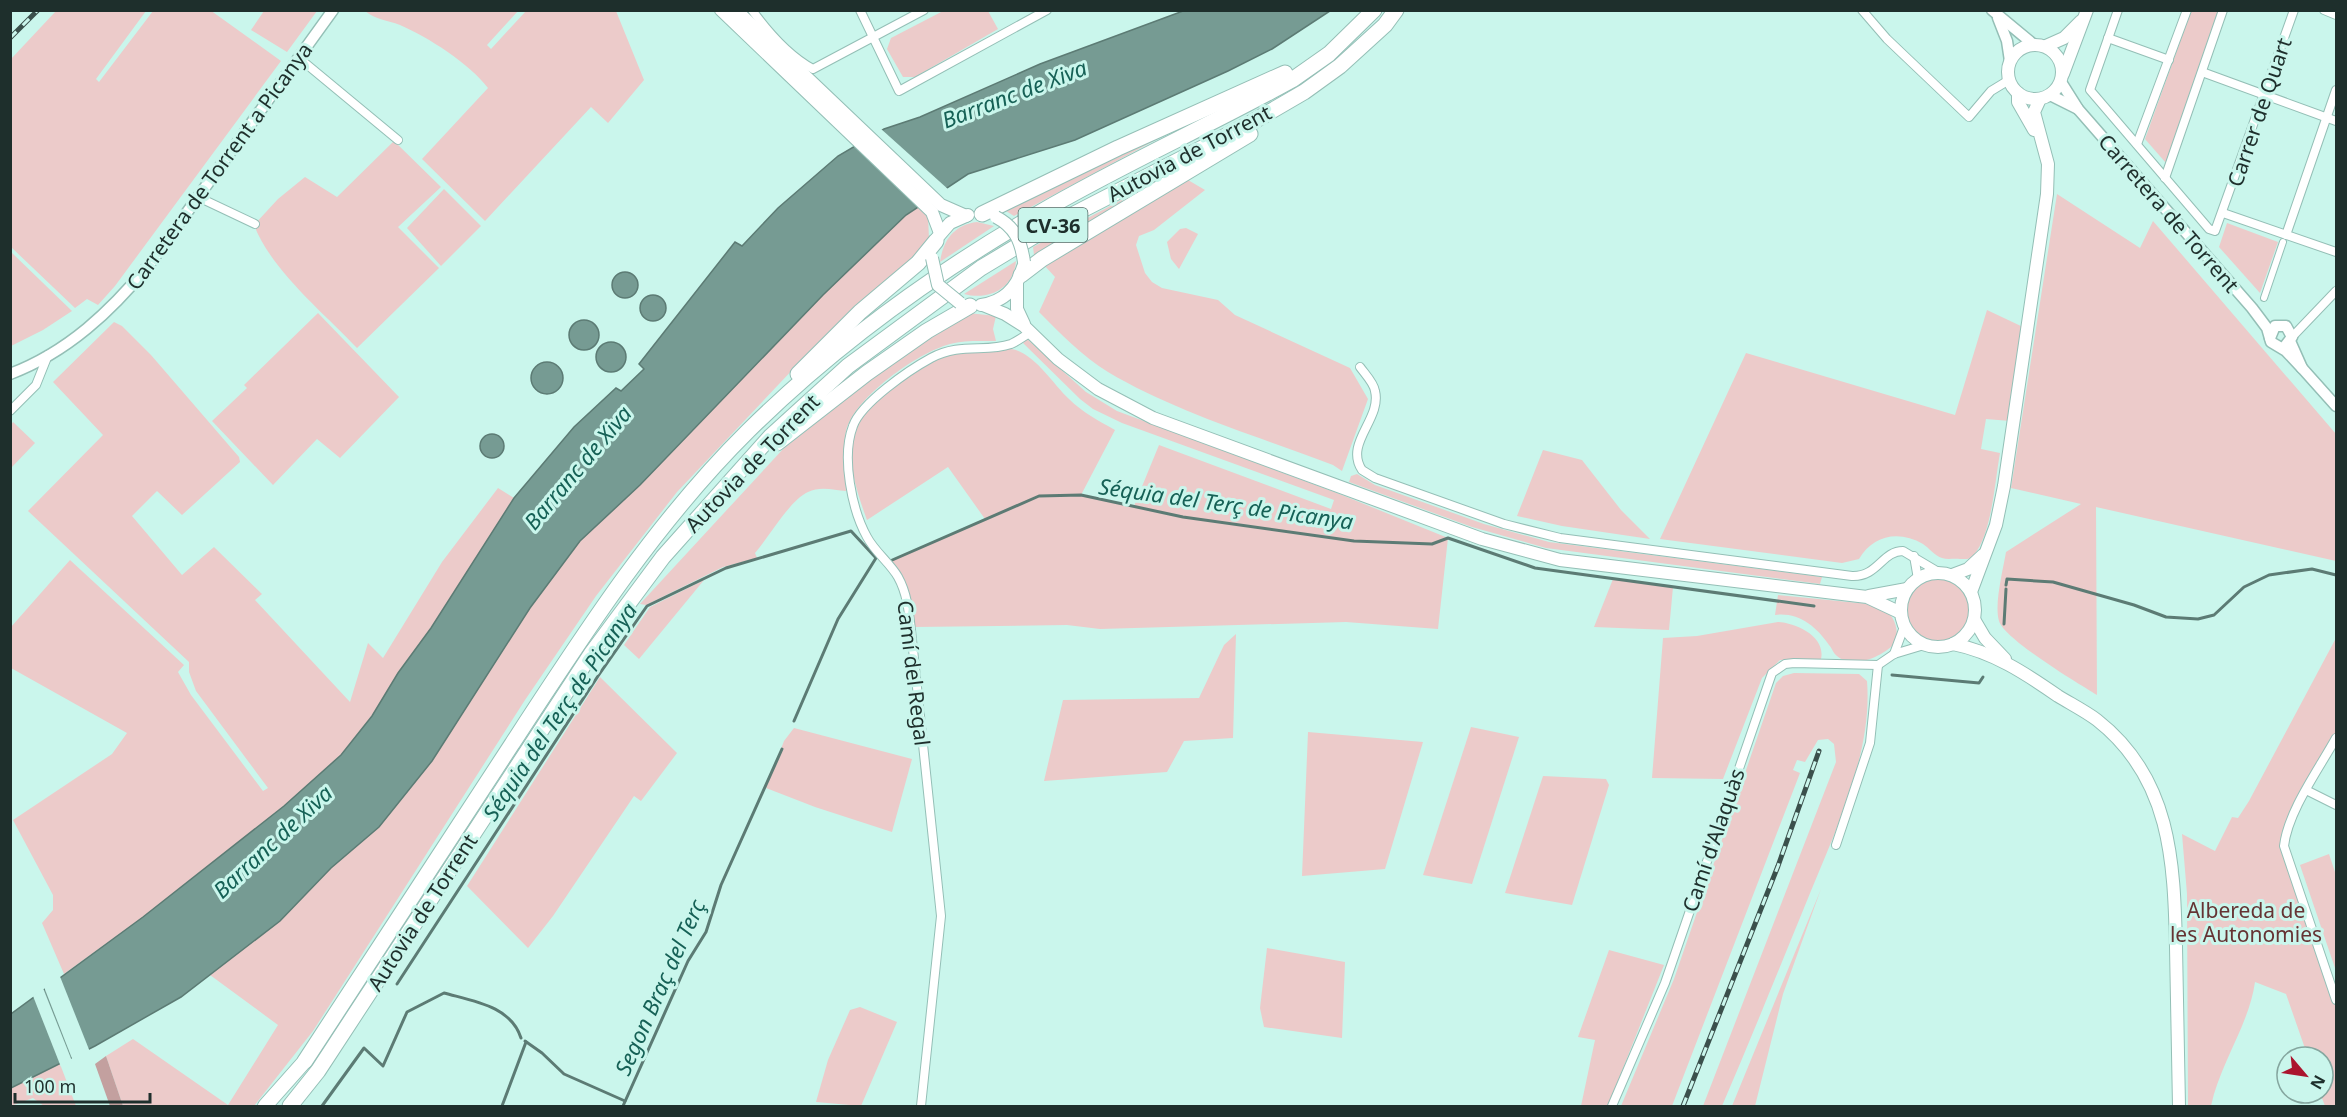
<svg xmlns="http://www.w3.org/2000/svg" width="2347" height="1117" font-family="'Noto Sans',sans-serif">
<style>
.green{fill:#eccbca}
.forest{fill:#c3a09f}
.water{fill:#769b93;stroke:#5c7b74;stroke-width:1.5}
.pier{fill:#caf6ec}
.lines{fill:none;stroke-linecap:round;stroke-linejoin:round}
.stream{stroke:#5c7b74;stroke-width:3}
.pedestrian-casing{stroke:#94bfb6;stroke-width:8}
.minor-casing{stroke:#94bfb6;stroke-width:10}
.tertiary-casing{stroke:#94bfb6;stroke-width:13}
.secondary-casing{stroke:#94bfb6;stroke-width:14}
.trunk-casing{stroke:#94bfb6;stroke-width:16}
.motorway-casing{stroke:#94bfb6;stroke-width:17}
.pedestrian{stroke:#fff;stroke-width:6}
.minor{stroke:#fff;stroke-width:8}
.tertiary{stroke:#fff;stroke-width:10}
.secondary{stroke:#fff;stroke-width:12}
.trunk{stroke:#fff;stroke-width:14}
.motorway{stroke:#fff;stroke-width:15}
.rail-casing{stroke:#3b504c;stroke-width:5}
.rail{stroke:#caf6ec;stroke-width:3;stroke-dasharray:9;stroke-linecap:butt}
.secondary-bridge-casing{stroke:#94bfb6;stroke-width:14;stroke-linecap:butt}
.secondary-bridge{stroke:#fff;stroke-width:12}
.labels{text-anchor:middle;dominant-baseline:central;stroke-width:6;stroke-linejoin:round;paint-order:stroke}
.shield{fill:#caf6ec;stroke:#526b66;stroke-width:1.5}
.shield-label{font-size:20px;font-weight:bold;fill:#1e2f2c}
.street-label{font-size:21px;fill:#1e2f2c;stroke:#caf6ec}
.park-label{font-size:21px;fill:#653333;stroke:#caf6ec}
.water-label{font-size:22px;font-style:italic;fill:#166156;stroke:#caf6ec}
</style>
<rect width="100%" height="100%" fill="#caf6ec"/>
<g class="green">
<polygon points="210,10 281,61 115,286 98,305 87,299 75,308 11,247 11,59 56,11 146,11 96,79 99,82 153,11"/>
<polygon points="945,10 988,11 998,29 915,77 903,77 887,49 891,38"/>
<polygon points="264,11 264,10 317,11 287,52 251,30"/>
<path d="M365 11H518L487 45 491 49 526 11H616L644 80 608 123 591 107 485 221 422 159 488 88C470 64 428 37 400 25 387 20 376 20 365 11Z"/>
<polygon points="2191,11 2218,11 2166,163 2145,139"/>
<polygon points="1178,128 1014,216 1006,211"/>
<path d="M394 141 441 187 398 227 439 268 357 348C323 312 272 271 254 225L278 199 305 177 337 197Z"/>
<polygon points="1191,163 1034,255 1033,247"/>
<path d="M1188 180 1205 190 1154 230 1139 236 1136 245 1145 273 1152 282 1162 288 1218 300 1235 315 1350 368 1368 399 1342 471 1333 465C1260 437 1175 412 1108 372 1082 356 1061 334 1039 312L1055 277 1044 265Z"/>
<polygon points="444,189 481,226 441,266 407,228"/>
<path d="M2057 194 2140 248 2153 221 2336 434V561L2096 507 2097 695C2079 684 2004 639 1999 621 1994 604 2003 570 2006 552L2081 504 2011 488Z"/>
<polygon points="918,206 928,216 929,239 921,252 813,348 677,492 596,596 525,700 313,1031 254,1106 123,1106 106,1056 133,1039 228,1105 278,1025 210,975 280,921 331,868 379,827 432,761 530,608 580,541 640,485 823,295 906,215"/>
<path d="M977 222 994 226 940 262C943 240 954 225 977 222Z"/>
<polygon points="2227,223 2278,242 2260,293 2219,247"/>
<polygon points="1186,228 1198,234 1179,269 1171,259 1167,242 1180,229"/>
<polygon points="11,252 72,311 43,330 11,346"/>
<path d="M1016 261C1014 288 989 301 964 294Z"/>
<path d="M1987 310 2023 327 2010 421 1986 419 1981 449 2000 453C1995 480 1992 535 1973 556 1969 560 1966 559 1960 559 1954 558 1948 560 1942 558 1935 556 1929 548 1923 544 1899 530 1873 535 1859 559L1842 563 1660 539 1746 353 1955 415Z"/>
<polygon points="318,313 399,397 340,458 317,439 273,485 212,421 247,388 244,385"/>
<path d="M968 313 996 316 993 329 996 341C981 341 964 340 950 344 917 353 855 397 846 431 842 450 845 471 846 491 834 490 820 486 808 492 790 500 769 537 755 553L757 558 723 567 646 605 640 604 784 448 906 352Z"/>
<polygon points="114,322 122,326 151,355 239,457 240,462 182,515 157,491 132,516 182,575 214,547 262,594 255,600 350,702 368,643 383,658 442,562 498,488 514,498 431,628 398,673 372,716 341,755 284,806 143,917 64,974 42,923 53,910 53,895 13,820 112,754 127,733 11,668 11,627 70,560 184,665 178,672 191,695 263,791 268,788 196,691 189,672 189,662 28,511 103,435 53,382"/>
<path d="M1027 339 1086 392 1117 411 1337 493 1448 538 1438 629 1346 622 1100 629 1067 625 915 627C913 600 908 582 890 561L985 519 948 467 867 520C857 493 846 460 854 431 862 405 926 360 952 353 965 350 1004 346 1016 350 1038 358 1053 384 1069 399 1082 412 1099 421 1115 430L1081 495 1134 506 1159 445 1331 509 1334 500 1122 423 1093 409 1080 399 1023 343Z"/>
<polygon points="13,422 35,443 11,468 11,425"/>
<polygon points="1543,450 1582,460 1621,510 1650,539 1562,526 1517,516"/>
<polygon points="1357,474 1375,485 1484,524 1549,542 1822,577 1820,584 1546,548 1472,527 1349,482 1351,476"/>
<circle cx="1937" cy="610" r="32"/>
<polygon points="1613,579 1673,587 1669,630 1594,627"/>
<polygon points="704,580 639,659 624,645 650,607"/>
<path d="M1778 595 1879 605C1893 614 1899 625 1896 642 1884 656 1854 670 1837 656 1833 653 1832 648 1829 645 1816 626 1798 612 1775 615Z"/>
<path d="M1778 622C1797 623 1826 637 1821 659L1780 660 1762 678 1723 779 1652 778 1663 638 1697 636Z"/>
<polygon points="1236,634 1233,738 1184,741 1167,772 1044,781 1063,700 1199,698 1224,645"/>
<path d="M2336 638V738L2295 814 2284 846 2336 1000V1106H2325L2320 1093H2323V1057H2308L2286 994 2255 982C2249 1025 2220 1063 2211 1106H2188L2187 894 2182 834 2215 851 2232 817 2238 818 2249 801Z"/>
<path d="M1794 673 1859 674 1867 681C1873 757 1832 838 1804 908 1777 974 1750 1041 1722 1106H1703L1836 762 1834 744 1828 739 1818 740 1805 762 1797 760 1793 770 1800 773 1672 1106H1621L1674 979 1776 683 1783 676Z"/>
<polygon points="600,677 677,753 641,801 634,796 553,916 528,948 467,886"/>
<polygon points="1471,727 1519,737 1472,884 1423,875"/>
<polygon points="794,728 912,759 892,832 815,807 766,788 784,741"/>
<polygon points="1308,732 1423,742 1385,869 1302,876"/>
<polygon points="1543,776 1606,779 1609,785 1572,905 1505,893"/>
<polygon points="2329,854 2336,875 2336,971 2300,865"/>
<polygon points="1821,889 1783,994 1755,1106 1732,1106"/>
<polygon points="1267,948 1345,962 1342,1038 1264,1027 1260,1008"/>
<polygon points="1609,950 1664,965 1608,1106 1581,1106 1595,1040 1578,1037"/>
<polygon points="860,1007 897,1022 861,1106 816,1102 828,1060 850,1010"/>
<polygon points="60,1064 76,1106 44,1106 33,1098 11,1106 10,1088"/>
</g>
<polygon class="forest" points="106,1056 123,1106 110,1106 95,1064"/>
<g class="water">
<polygon points="1183,11 1330,11 1272,49 1228,71 1075,140 968,174 906,215 823,295 640,485 580,541 530,608 432,761 379,827 331,868 280,921 181,997 95,1046 11,1088 11,1014 143,917 284,806 341,755 372,716 398,673 431,628 514,498 574,427 616,388 621,391 644,369 639,364 735,242 742,246 778,208 838,156 884,129 920,117 1040,64"/>
<circle cx="625" cy="285" r="13"/>
<circle cx="653" cy="308" r="13"/>
<circle cx="584" cy="335" r="15"/>
<circle cx="611" cy="357" r="15"/>
<circle cx="547" cy="378" r="16"/>
<circle cx="492" cy="446" r="12"/>
</g>
<g class="pier">
<polygon points="880,128 949,190 921,209 853,144"/>
<polygon points="59,974 90,1052 73,1061 44,987"/>
<polygon points="43,988 72,1061 61,1067 33,996"/>
</g>
<g class="lines">
<g class="stream">
<polyline points="890,561 1039,496 1081,495 1183,517 1354,541 1432,544 1448,538 1535,568 1814,606"/>
<polyline points="2006,585 2007,579 2053,582 2134,605 2166,617 2198,619 2214,615 2244,587 2269,575 2312,569 2336,575"/>
<polyline points="2004,624 2006,589"/>
<polyline points="1892,675 1979,683 1983,677"/>
<polyline points="397,984 598,676 647,606 726,568 851,531 876,558 838,619 794,721"/>
<polyline points="525,1041 542,1053 564,1074 625,1101"/>
<path d="M322 1106 364 1048 383 1066 407 1012 444 993C473 1001 511 1006 521 1038"/>
<polyline points="502,1106 526,1042"/>
<polyline points="623,1106 688,961 706,932 721,885 782,749"/>
</g>
<g class="pedestrian-casing">
<polyline id="pedestrian" points="2264,298 2283,242"/>
</g>
<g class="minor-casing">
<g id="minor">
<path d="M752 10C768 32 789 56 813 69L924 10"/>
<polyline points="860,10 899,91 1047,10"/>
<polyline points="1862,10 1887,39 1969,117 1991,91 2009,80"/>
<polyline points="2118,10 2090,90 2209,229 2215,231 2294,10"/>
<polyline points="2324,10 2336,15"/>
<polyline points="2108,38 2169,60"/>
<polyline points="299,58 398,140"/>
<polyline points="2202,72 2336,121"/>
<polyline points="2137,144 2187,10"/>
<polyline points="2165,178 2223,10"/>
<polyline points="198,197 255,224"/>
<polyline points="2223,213 2336,252"/>
<polyline points="2286,235 2336,90"/>
<polyline points="2292,337 2336,291"/>
<path d="M1360 367C1365 374 1374 383 1375 391 1382 419 1344 443 1362 470L1375 478 1504 524 1560 538 1852 576C1878 577 1882 551 1903 551L1940 573"/>
<polyline points="10,411 36,385 48,355"/>
<polyline points="1914,556 1918,579"/>
<polyline points="1894,654 1904,627"/>
<polyline points="1878,665 1894,654 1924,645"/>
<path d="M2336 738C2319 769 2288 811 2284 846L2336 1000"/>
<polyline points="2308,791 2336,805"/>
<polyline points="1836,845 1870,743 1878,665"/>
<path d="M921 1106 941 916 911 630C909 612 907 593 898 577 890 563 875 552 867 537 852 510 841 457 853 426 861 403 909 370 931 358 961 342 985 353 1011 344 1018 341 1024 336 1031 332"/>
<polyline points="1612,1106 1665,983 1772,673 1785,664 1794,663 1878,665"/>
</g>
</g>
<g class="tertiary-casing">
<g id="tertiary">
<polyline points="1992,10 2033,44"/>
<polyline points="1998,18 2007,41 2010,61"/>
<polyline points="2061,82 2078,109 2252,308 2267,328 2271,342 2286,351 2302,368"/>
<polyline points="2050,95 2078,109"/>
<polyline points="2270,338 2275,326 2286,326 2292,337 2285,346"/>
<polyline points="2290,341 2302,368 2336,406"/>
<path d="M10 374C68 352 111 311 149 265L333 10"/>
</g>
</g>
<g class="secondary-casing">
<g id="secondary">
<polyline points="721,10 932,212 940,233"/>
<polyline points="736,10 941,205 966,216"/>
<circle cx="2035" cy="72" r="27"/>
<polyline points="2046,46 2064,38 2081,21"/>
<polyline points="2063,74 2087,10"/>
<polyline points="2018,93 2018,102 2034,130"/>
<polyline points="937,238 950,223 968,215"/>
<polyline points="1017,283 1017,309 1024,324"/>
<path d="M981 305C1004 302 1017 288 1023 267"/>
<polyline points="983,305 1005,314 1024,326 1058,359 1098,389 1153,418 1482,539 1560,560 1867,597 1901,613"/>
<circle cx="1938" cy="610" r="37"/>
<polyline points="1952,575 1968,569 1983,555"/>
<polyline points="1971,592 1996,525 2004,486 2047,194 2048,164 2034,112 2040,99"/>
<polyline points="1869,596 1907,589"/>
<polyline points="1975,621 1985,638 2005,659"/>
<path d="M1953 644C1993 652 2025 673 2058 696 2071 704 2085 711 2097 720 2171 778 2174 861 2176 947 2177 1000 2178 1053 2179 1106"/>
</g>
</g>
<g class="trunk-casing">
<polyline id="trunk" points="265,1106 305,1061"/>
</g>
<g class="motorway-casing">
<g id="motorway">
<polyline points="982,214 1118,148 1285,73"/>
<polyline points="1021,275 1042,259 1250,134"/>
<polyline points="798,374 860,312 918,263 936,241"/>
<polyline points="777,443 867,373 927,331 970,306"/>
<path d="M305 1061C374 955 443 850 512 744 583 635 655 523 748 431 834 346 935 273 1039 213 1121 165 1209 126 1292 80L1329 54 1374 10"/>
<polyline points="290,1106 318,1071 591,654 663,557 771,436 848,366 981,268 1049,227 1249,124 1304,92 1340,66 1385,25 1396,10"/>
</g>
</g>
<use href="#pedestrian" class="pedestrian"/>
<use href="#minor" class="minor"/>
<use href="#tertiary" class="tertiary"/>
<use href="#secondary" class="secondary"/>
<use href="#trunk" class="trunk"/>
<use href="#motorway" class="motorway"/>
<g class="rail-casing">
<g id="rail">
<polyline points="10,38 38,10"/>
<polyline points="1683,1106 1778,866 1819,751"/>
</g>
</g>
<use href="#rail" class="rail"/>
<g class="secondary-bridge-casing">
<g id="secondary-bridge">
<path d="M996 217C1015 227 1021 241 1024 262"/>
<polyline points="932,258 938,285 960,303"/>
</g>
</g>
<use href="#secondary-bridge" class="secondary-bridge"/>
</g>
<g class="labels">
<rect class="shield" x="1018.5" y="208" width="69" height="34" rx="4.5"/>
<g class="shield-label">
<text x="1053" y="225">CV-36</text>
</g>
<g class="street-label">
<text transform="translate(2259 112) rotate(-71)">Carrer de Quart</text>
<text transform="translate(1189 153) rotate(-28)">Autovia de Torrent</text>
<text transform="translate(219 166) rotate(-54)">Carretera de Torrent a Picanya</text>
<text transform="translate(2169 213) rotate(49)">Carretera de Torrent</text>
<text transform="translate(752 463) rotate(-46)">Autovia de Torrent</text>
<text transform="translate(914 673) rotate(83)">Camí del Regal</text>
<text transform="translate(1713 840) rotate(-71)">Camí d'Alaquàs</text>
<text transform="translate(422 912) rotate(-57)">Autovia de Torrent</text>
</g>
<g class="park-label">
<text x="2246" y="910">Albereda de<tspan x="2246" dy="24">les Autonomies</tspan></text>
</g>
<g class="water-label">
<text transform="translate(1014 93) rotate(-21)">Barranc de Xiva</text>
<text transform="translate(577 467) rotate(-50)">Barranc de Xiva</text>
<text transform="translate(1226 503) rotate(8)">Séquia del Terç de Picanya</text>
<text transform="translate(559 711) rotate(-56)">Séquia del Terç de Picanya</text>
<text transform="translate(272 841) rotate(-43)">Barranc de Xiva</text>
<text transform="translate(659 987) rotate(-66)">Segon Braç del Terç</text>
</g>
</g>
<rect width="2347" height="1117" fill="none" stroke="#1e2f2c" stroke-width="24"/>
<g transform="translate(2305 1075) rotate(119)"><circle r="28" fill="#caf6ec" stroke="#85a69f" stroke-width="1.5"/>
<path d="M0-4.5L10 22L0 15L-10 22Z" fill="#ab152e"/>
<text y="-9" font-size="16" font-weight="bold" text-anchor="middle" fill="#1e2f2c">N</text>
</g>
<path d="M15 1093v9h135v-9" fill="none" stroke="#1e2f2c" stroke-width="3"/>
<text x="24" y="1093" font-size="18" fill="#1e2f2c" stroke="#caf6ec" stroke-width="4.5" paint-order="stroke">100 m</text>
</svg>
